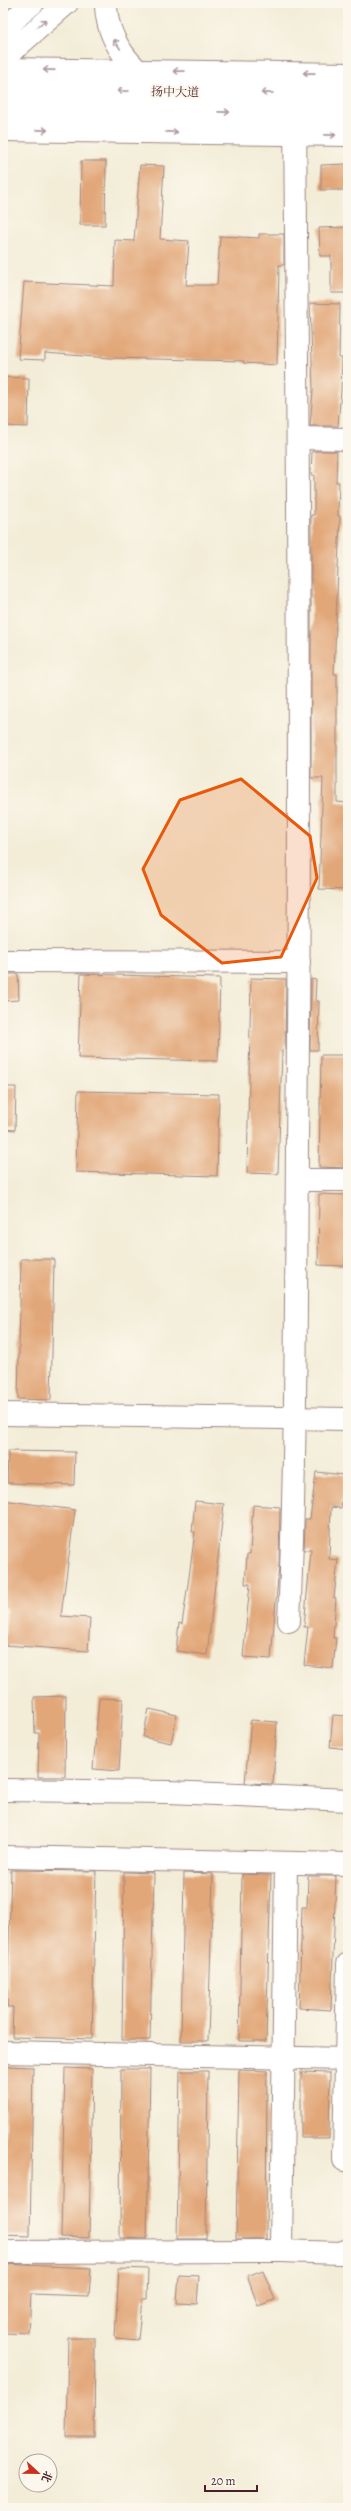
<svg xmlns="http://www.w3.org/2000/svg" width="351" height="2511" font-family="Alegreya,'Noto Serif SC',serif">
<style>
.building{fill:#e2a779}
.lines{fill:none;stroke-linecap:round;stroke-linejoin:round}
.minor-casing{stroke:#9e8682;stroke-width:24}
.major-casing{stroke:#9e8682;stroke-width:24}
.minor{stroke:#fff;stroke-width:22}
.major{stroke:#fff;stroke-width:22}
.oneway{stroke:#ae9aa0}
.marked{fill:#e8590c;fill-opacity:0.2;stroke:#e8590c;stroke-width:3;stroke-linejoin:round}
.labels{text-anchor:middle;dominant-baseline:central;stroke-width:4;stroke-linejoin:round;paint-order:stroke}
.street-label{font-size:12px;fill:#4a1f2b;stroke:#fbf7ec}
</style>
<rect width="100%" height="100%" fill="#fbf7ec"/>
<filter id="ink" filterUnits="userSpaceOnUse"><feTurbulence type="fractalNoise" baseFrequency=".025" numOctaves="2"/><feDisplacementMap in="SourceGraphic" scale="8" xChannelSelector="R" yChannelSelector="G"/><feConvolveMatrix kernelMatrix="1 2 1 2 8 2 1 2 1" color-interpolation-filters="sRGB"/></filter>
<filter id="wash" filterUnits="userSpaceOnUse"><feTurbulence type="fractalNoise" baseFrequency=".012" numOctaves="4" result="noise"/><feDisplacementMap in="SourceGraphic" scale="16" xChannelSelector="R" yChannelSelector="G"/><feGaussianBlur stdDeviation="0.9" result="paint"/><feColorMatrix in="noise" values="0 0 0 0 0 0 0 0 0 0 0 0 0 0 0 0 0 1.4 0 .05"/><feComposite in="paint" operator="in"/></filter>
<g filter="url(#wash)">
<rect width="100%" height="100%" fill="#f3edd8"/>
<g id="blocks">
<g class="building">
<polygon points="81,161 106,161 105,225 80,225"/>
<polygon points="348,164 348,190 321,190 321,165"/>
<polygon points="140,165 164,166 160,239 189,241 186,285 217,285 220,236 259,238 259,234 284,234 284,265 279,265 277,365 243,363 244,361 109,358 45,353 45,360 18,359 24,282 114,286 115,240 134,241"/>
<polygon points="348,227 348,293 331,293 331,256 320,256 319,228"/>
<polygon points="310,303 340,304 339,358 342,358 341,390 338,426 310,426 313,390"/>
<polygon points="3,377 29,378 28,427 3,426"/>
<polygon points="312,451 337,451 336,482 339,482 338,516 340,516 334,674 337,674 337,802 348,803 348,890 319,889 323,778 311,778 311,515 314,515 314,475 311,475"/>
<polygon points="3,974 18,974 19,1000 4,1001"/>
<polygon points="81,974 220,978 218,1061 78,1058"/>
<polygon points="251,978 286,979 285,1050 282,1051 278,1174 247,1173"/>
<polygon points="311,979 316,980 315,1001 319,1001 318,1050 310,1050"/>
<polygon points="321,1055 348,1055 348,1168 319,1167"/>
<polygon points="3,1087 16,1087 15,1130 3,1129"/>
<polygon points="78,1091 219,1094 217,1176 76,1172"/>
<polygon points="319,1194 347,1195 345,1266 318,1265"/>
<polygon points="21,1259 54,1259 51,1400 18,1399"/>
<polygon points="8,1451 75,1452 74,1485 7,1483"/>
<polygon points="316,1472 345,1475 341,1508 331,1507 329,1559 338,1560 334,1598 336,1598 333,1638 336,1638 333,1668 304,1665 308,1627 304,1627 311,1550 304,1550 305,1519 310,1519"/>
<polygon points="3,1500 75,1510 61,1616 90,1618 88,1651 4,1645 7,1607 3,1607"/>
<polygon points="195,1501 224,1504 207,1655 176,1651 179,1623 182,1624 189,1577 195,1532 192,1532"/>
<polygon points="253,1505 280,1507 279,1566 271,1659 243,1657 250,1584 245,1584 247,1554 250,1554"/>
<polygon points="66,1696 65,1777 38,1777 39,1733 35,1733 34,1697"/>
<polygon points="99,1698 123,1699 119,1771 93,1769"/>
<polygon points="149,1709 177,1715 171,1743 143,1737"/>
<polygon points="333,1715 348,1716 348,1749 330,1747"/>
<polygon points="251,1720 277,1722 273,1784 245,1783"/>
<polygon points="11,1870 96,1871 92,2039 12,2037 13,2007 7,2007"/>
<polygon points="124,1872 154,1873 150,2040 122,2040"/>
<polygon points="184,1873 213,1874 208,2041 181,2041"/>
<polygon points="242,1874 271,1875 266,2041 239,2041"/>
<polygon points="308,1876 336,1876 331,2010 299,2008 302,1907 307,1907"/>
<polygon points="6,2066 33,2067 30,2236 3,2235"/>
<polygon points="65,2068 92,2069 89,2238 61,2237"/>
<polygon points="121,2069 150,2069 147,2239 120,2238"/>
<polygon points="239,2070 267,2071 266,2239 236,2239"/>
<polygon points="180,2071 208,2071 206,2239 177,2239"/>
<polygon points="301,2072 330,2073 329,2138 301,2138"/>
<polygon points="3,2264 91,2268 89,2296 31,2294 29,2334 3,2333"/>
<polygon points="119,2268 148,2269 147,2299 142,2299 138,2340 115,2338"/>
<polygon points="263,2270 275,2300 258,2306 247,2276"/>
<polygon points="179,2275 199,2276 197,2304 177,2303"/>
<polygon points="68,2338 95,2338 94,2437 66,2437"/>
</g>
</g>
</g>
<g filter="url(#ink)">
<use href="#blocks" fill-opacity="0" stroke="#9e8682" stroke-width="1"/>
<g class="lines">
<g class="minor-casing">
<g id="minor">
<polyline points="3,69 348,74"/>
<polyline points="3,130 348,135"/>
<polyline points="299,438 348,439"/>
<polyline points="3,961 299,962"/>
<polyline points="297,1180 348,1180"/>
<polyline points="3,1414 348,1419"/>
<path d="M289 1621C296 1462 296 1303 297 1144 301 800 298 456 295 113"/>
<polyline points="3,1790 169,1792 348,1800"/>
<polyline points="3,1857 348,1864"/>
<polyline points="3,2052 348,2059"/>
<polyline points="344,2160 348,1964"/>
<polyline points="281,2251 286,1863"/>
<polyline points="3,2252 281,2251 340,2253 348,2250"/>
</g>
</g>
<g class="major-casing">
<g id="major">
<path d="M106 3C106 43 133 69 162 92"/>
<polyline points="3,32 19,15 33,3"/>
<polyline points="3,59 67,3"/>
<polyline points="3,90 348,94"/>
<polyline points="3,109 348,114"/>
</g>
</g>
<use href="#minor" class="minor"/>
<use href="#major" class="major"/>
</g>
<defs><path id="oneway-shaft" d="M-6 0H5M1.5-3L5.5 0L1.5 3" fill="none" stroke-width="1.6" stroke-linecap="round" stroke-linejoin="round"/></defs>
<g class="oneway">
<use href="#oneway-shaft" transform="translate(42 23) rotate(-40)"/>
<use href="#oneway-shaft" transform="translate(117 44) rotate(-124)"/>
<use href="#oneway-shaft" transform="translate(49 70) rotate(-179)"/>
<use href="#oneway-shaft" transform="translate(179 71) rotate(-179)"/>
<use href="#oneway-shaft" transform="translate(309 73) rotate(-179)"/>
<use href="#oneway-shaft" transform="translate(123 91) rotate(-179)"/>
<use href="#oneway-shaft" transform="translate(267 93) rotate(-179)"/>
<use href="#oneway-shaft" transform="translate(224 112) rotate(1)"/>
<use href="#oneway-shaft" transform="translate(42 130) rotate(1)"/>
<use href="#oneway-shaft" transform="translate(172 132) rotate(1)"/>
<use href="#oneway-shaft" transform="translate(330 135) rotate(1)"/>
</g>
</g>
<path class="marked" d="M241 779 310 836 317 878 281 957 222 963 161 915 143 869 180 800Z"/>
<g class="labels">
<g class="street-label">
<text transform="translate(175 92) rotate(1)">扬中大道</text>
</g>
</g>
<rect width="351" height="2511" fill="none" stroke="#fbf7ec" stroke-width="16"/>
<g transform="translate(38 2473) rotate(112)"><circle r="19" fill="#fbf7ec" stroke="#b4a19f"/>
<path d="M0-3L7 15L0 10L-7 15Z" fill="#c8321e"/>
<text y="-6" font-size="11" font-weight="bold" text-anchor="middle" fill="#4a1f2b">北</text>
</g>
<path d="M205 2485v6h52v-6" fill="none" stroke="#4a1f2b" stroke-width="2"/>
<text x="211" y="2485" font-size="12" fill="#4a1f2b" stroke="#fbf7ec" stroke-width="3" paint-order="stroke">20 m</text>
</svg>
